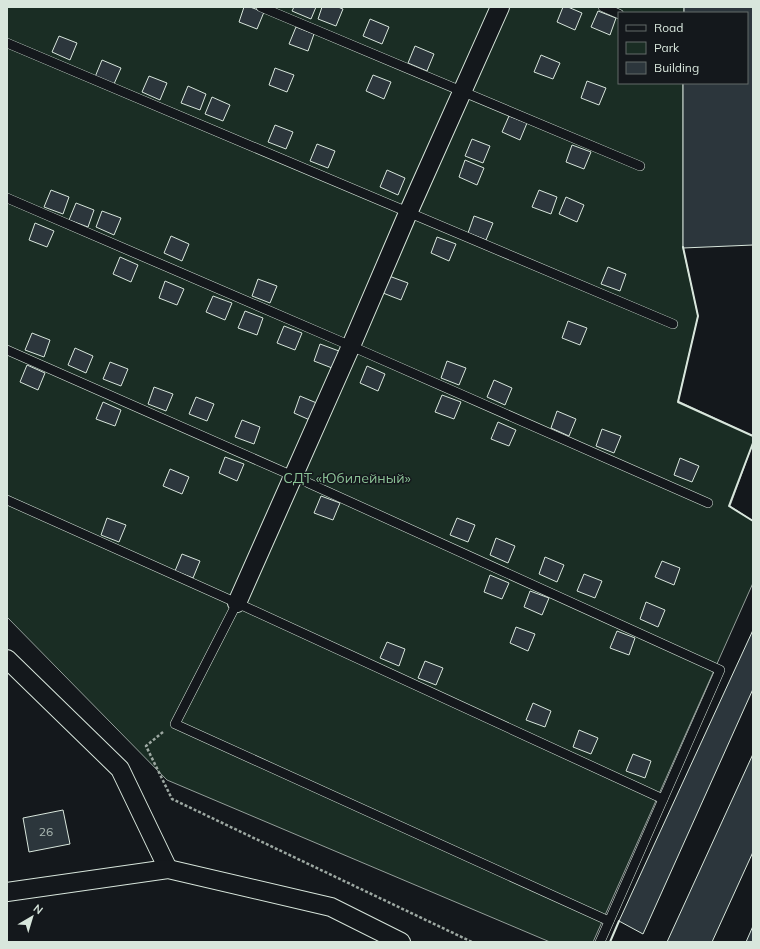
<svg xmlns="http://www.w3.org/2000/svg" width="760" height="949" font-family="Mulish,sans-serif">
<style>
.green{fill:#1a2d24;stroke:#939e99}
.building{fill:#2c363c;stroke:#d8e6dc}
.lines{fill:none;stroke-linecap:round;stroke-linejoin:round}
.service-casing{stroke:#d8e6dc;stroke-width:10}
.minor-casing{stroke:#d8e6dc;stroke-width:20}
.path{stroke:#9da8a2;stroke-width:2.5;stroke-dasharray:3 2;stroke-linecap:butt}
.service{stroke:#14181c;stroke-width:9}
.minor{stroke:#14181c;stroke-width:18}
.wall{stroke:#d8e6dc;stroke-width:2}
.labels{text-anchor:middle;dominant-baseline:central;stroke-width:3;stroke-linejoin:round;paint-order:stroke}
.number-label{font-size:12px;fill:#adbab4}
.park-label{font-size:14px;fill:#8ac095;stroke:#14181c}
</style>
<rect width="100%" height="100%" fill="#14181c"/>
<polygon class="green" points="7,7 684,7 684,13 619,13 619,83 683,83 683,248 698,316 678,401 753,436 753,443 730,506 753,521 753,583 593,942 550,942 167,780 7,617"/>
<g class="building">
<polygon points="244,7 250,7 264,12 257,29 239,22"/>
<polygon points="294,7 316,7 311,19 292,11"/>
<polygon points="322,7 338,7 343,9 336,26 318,19"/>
<polygon points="563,7 568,7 582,13 575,30 557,22"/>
<polygon points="684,7 753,7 753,245 683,248 683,83 747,83 747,13 684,13"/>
<polygon points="598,11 616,18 610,35 591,27"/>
<polygon points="370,19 389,27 382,44 363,36"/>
<polygon points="296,27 314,34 308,51 289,44"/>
<polygon points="59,36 77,43 70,60 52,52"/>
<polygon points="415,46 434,54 427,71 408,63"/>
<polygon points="541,55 560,63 553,79 534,72"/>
<polygon points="102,60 121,68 114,84 95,77"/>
<polygon points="275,68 294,75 287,92 269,85"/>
<polygon points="373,75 391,82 384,99 366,91"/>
<polygon points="149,76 167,83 160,100 142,92"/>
<polygon points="587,81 606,88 599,105 581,98"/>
<polygon points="188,86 206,94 200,110 181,103"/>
<polygon points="212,97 230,105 223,121 205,114"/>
<polygon points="509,116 527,123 520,140 502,132"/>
<polygon points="275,125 293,132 286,149 268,142"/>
<polygon points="472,139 490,146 483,163 465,156"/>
<polygon points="317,144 335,151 328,168 310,161"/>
<polygon points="572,145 591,152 584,169 566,162"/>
<polygon points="465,160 484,168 477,185 459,177"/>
<polygon points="387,170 405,178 398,195 380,187"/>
<polygon points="51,190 69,197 63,214 44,207"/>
<polygon points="539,190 557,197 551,214 532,207"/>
<polygon points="566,197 584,205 577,222 559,214"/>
<polygon points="76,203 94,210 88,227 69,220"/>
<polygon points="102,211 121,218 114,235 96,227"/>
<polygon points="474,216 493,223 486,240 468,233"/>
<polygon points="35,223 54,231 47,247 29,240"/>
<polygon points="171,236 189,244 182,261 164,253"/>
<polygon points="437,237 456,244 449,261 431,253"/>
<polygon points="120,257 138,265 131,282 113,274"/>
<polygon points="608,267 626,274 620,291 601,284"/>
<polygon points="389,276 408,283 401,300 383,293"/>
<polygon points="258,279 277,286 270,303 252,296"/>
<polygon points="165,281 184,289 177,305 159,298"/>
<polygon points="213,296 232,303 225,320 206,312"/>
<polygon points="245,311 263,318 257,335 238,328"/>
<polygon points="568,321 587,328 580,345 562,338"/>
<polygon points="284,326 302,333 295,350 277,343"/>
<polygon points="32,333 50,340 44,357 25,350"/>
<polygon points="320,344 339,351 332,368 314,361"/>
<polygon points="75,348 93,356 86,373 68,365"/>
<polygon points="447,361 466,368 459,385 441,378"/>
<polygon points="110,362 128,369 121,386 103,379"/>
<polygon points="27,365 45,373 38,390 20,382"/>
<polygon points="367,366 385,374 378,391 360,383"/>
<polygon points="494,380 512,388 505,405 487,397"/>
<polygon points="154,387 173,394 166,411 148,404"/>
<polygon points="442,395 461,402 454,419 435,412"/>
<polygon points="300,396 319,404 312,421 294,413"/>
<polygon points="196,397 214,404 207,421 189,414"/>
<polygon points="103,402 121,410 115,426 96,419"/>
<polygon points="557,411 576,419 569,436 551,428"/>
<polygon points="242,420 260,427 254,444 235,437"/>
<polygon points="498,422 516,430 509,446 491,439"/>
<polygon points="602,429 621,436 614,453 596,446"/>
<polygon points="225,457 244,464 237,481 219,473"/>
<polygon points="680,458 699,466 692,482 674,475"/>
<polygon points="170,469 189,477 182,494 163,486"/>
<polygon points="321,496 340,503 333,520 314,513"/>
<polygon points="107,518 126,525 119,542 101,535"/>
<polygon points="457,518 475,525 468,542 450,535"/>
<polygon points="496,538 515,546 508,563 490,555"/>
<polygon points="182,554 200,561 193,578 175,571"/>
<polygon points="545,557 564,565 557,582 539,574"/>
<polygon points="662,561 680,568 674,585 655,577"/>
<polygon points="584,574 602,581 595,598 577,591"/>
<polygon points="490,575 509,583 502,599 484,592"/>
<polygon points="530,591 549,598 542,615 524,607"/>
<polygon points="646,602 665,610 658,627 640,619"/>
<polygon points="516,627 535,634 528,651 510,643"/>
<polygon points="753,630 753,689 643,934 619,921"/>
<polygon points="617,631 635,638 629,655 610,648"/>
<polygon points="387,642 405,649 399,666 380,658"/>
<polygon points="425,661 443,668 436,685 418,678"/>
<polygon points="533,703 551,711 545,727 526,720"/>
<polygon points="579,730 598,738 591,754 573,747"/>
<polygon points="633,754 651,761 645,778 626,771"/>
<polygon points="753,754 753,852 712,942 667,942"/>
<polygon points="63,810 70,844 29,852 23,818"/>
<polygon points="753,926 753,942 746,942"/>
</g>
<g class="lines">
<g class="service-casing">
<g id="service">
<polyline points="261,7 640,166"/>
<polyline points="603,7 619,14"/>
<polyline points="7,43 673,324"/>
<polyline points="7,198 351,346 708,503"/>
<polyline points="7,350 293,476 720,670 600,942"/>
<polyline points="7,500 237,603 663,799"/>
<polyline points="237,603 175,724 609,921"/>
</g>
</g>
<g class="minor-casing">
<g id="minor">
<polyline points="237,603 351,346 408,213 500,7"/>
<polyline points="7,659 120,769 168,869"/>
<polyline points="7,892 168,869 331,907 401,942"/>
</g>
</g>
<polyline class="path" points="163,732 146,746 172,799 472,942"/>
<use href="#service" class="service"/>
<use href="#minor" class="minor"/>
<g class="wall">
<polyline points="683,247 698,316 678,402 753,436"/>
<polyline points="753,443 729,506 753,521"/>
<polyline points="610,942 619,921"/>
</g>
</g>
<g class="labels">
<g class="number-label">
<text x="46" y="831">26</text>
</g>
<g class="park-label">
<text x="347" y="478">СДТ «Юбилейный»</text>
</g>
</g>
<rect width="760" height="949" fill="none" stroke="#d8e6dc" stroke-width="16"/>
<rect x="618" y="12" width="130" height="72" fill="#14181c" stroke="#626a69"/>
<rect x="626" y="25" width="20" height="6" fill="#14181c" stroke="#626a69"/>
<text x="654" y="32" font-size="12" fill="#d8e6dc">Road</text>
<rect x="626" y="42" width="20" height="12" fill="#1a2d24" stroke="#626a69"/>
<text x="654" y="52" font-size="12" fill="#d8e6dc">Park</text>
<rect x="626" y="62" width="20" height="12" fill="#2c363c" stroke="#626a69"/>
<text x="654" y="72" font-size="12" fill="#d8e6dc">Building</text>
<g transform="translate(32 917) rotate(38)" stroke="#14181c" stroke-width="3" paint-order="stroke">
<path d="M0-3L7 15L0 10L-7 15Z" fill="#d8e6dc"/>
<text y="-6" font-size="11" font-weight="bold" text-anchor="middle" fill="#d8e6dc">N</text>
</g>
</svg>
